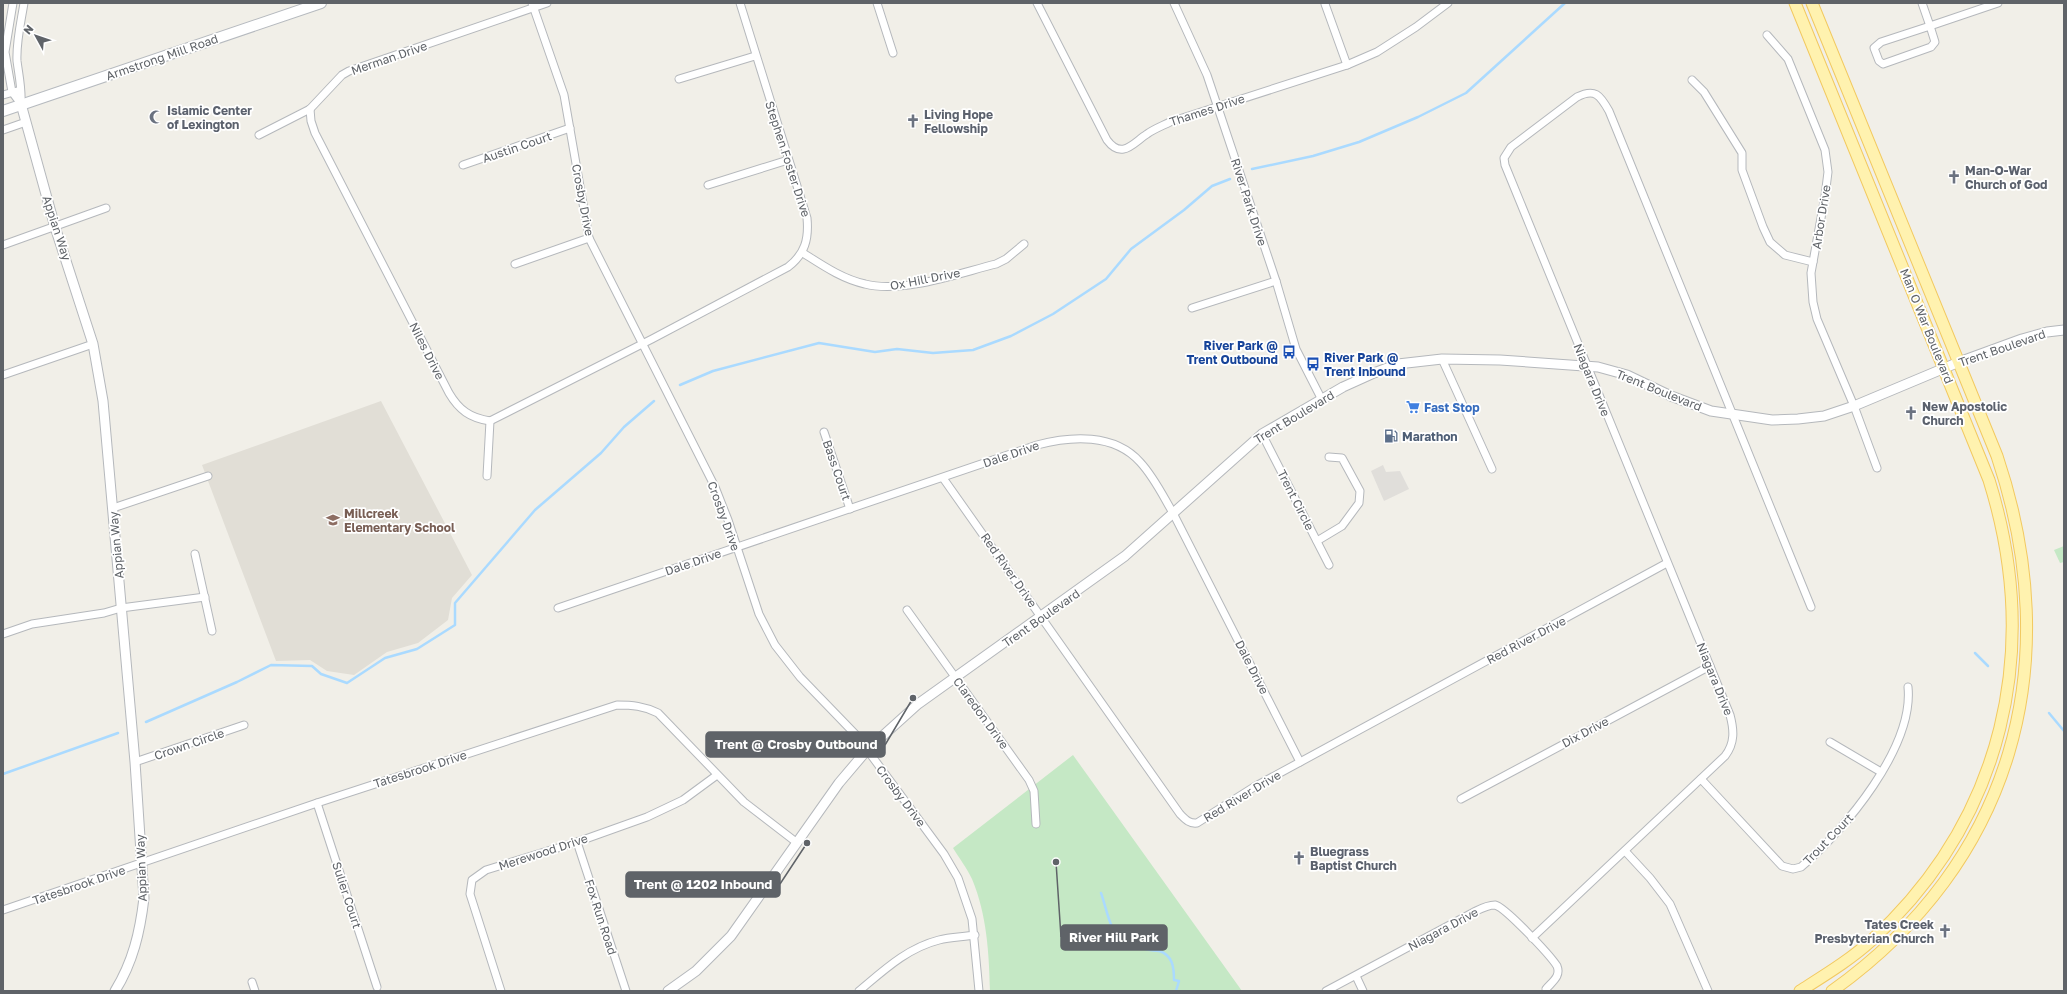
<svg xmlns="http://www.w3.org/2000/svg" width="2067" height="994" font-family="'Golos Text',sans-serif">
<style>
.industrial{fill:#e0deda}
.education{fill:#e1ded6}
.green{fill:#c5e8c5}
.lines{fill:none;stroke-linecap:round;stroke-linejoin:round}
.stream{stroke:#aadaff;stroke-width:2.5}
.minor-casing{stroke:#b5b8bc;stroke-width:9}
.tertiary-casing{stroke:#b5b8bc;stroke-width:11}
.secondary-casing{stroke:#b6babf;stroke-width:12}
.primary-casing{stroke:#f2c960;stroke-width:13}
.minor{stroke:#fff;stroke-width:7}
.tertiary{stroke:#fff;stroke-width:9}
.secondary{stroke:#fff;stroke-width:10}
.primary{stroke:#fff2af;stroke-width:11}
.labels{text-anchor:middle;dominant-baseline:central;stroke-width:3.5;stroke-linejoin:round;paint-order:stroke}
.street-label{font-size:12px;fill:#5f6368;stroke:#fff}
.worship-label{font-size:12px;font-weight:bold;fill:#5b616d;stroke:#fff;text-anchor:start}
.transit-label{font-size:12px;font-weight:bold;fill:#164399;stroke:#fff;text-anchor:end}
.shop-label{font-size:12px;font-weight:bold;fill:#366cbe;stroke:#fff;text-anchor:start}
.service-label{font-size:12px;font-weight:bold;fill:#4e5e75;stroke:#fff;text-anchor:start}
.education-label{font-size:12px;font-weight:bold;fill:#785e54;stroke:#fff;text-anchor:start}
.leader{fill:none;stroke:#5f6368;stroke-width:1.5}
.callout-dot{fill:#5f6368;stroke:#fff;stroke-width:1.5}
.callout{fill:#5f6368;stroke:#5f6368;stroke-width:1.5}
.callout-label{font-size:13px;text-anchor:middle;font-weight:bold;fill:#fff}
</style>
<rect width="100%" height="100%" fill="#f1efe8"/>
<polygon class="industrial" points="1383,465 1386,472 1400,471 1409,489 1384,501 1371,471"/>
<polygon class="education" points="381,401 472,575 452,598 448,620 418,643 387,652 354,675 327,671 310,660 276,661 202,465"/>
<g class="green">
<polygon points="2064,546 2064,562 2060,563 2054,550"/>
<path d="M1073 755 1242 991H990C989 953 987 915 972 879 967 868 959 858 953 848Z"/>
</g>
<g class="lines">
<g class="stream">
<polyline points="1252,169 1313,156 1359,142 1418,117 1466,93 1565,3"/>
<polyline points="680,385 713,371 819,343 875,352 897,349 933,353 973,350 1011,336 1053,314 1106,279 1131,249 1184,210 1212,186 1230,179"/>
<polyline points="1975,653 1988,666"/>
<polyline points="2049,713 2064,731"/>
<polyline points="146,722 237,682 271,665 312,666 321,674 347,683 385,658 417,649 455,625 455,603 535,510 601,453 624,427 654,401"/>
<polyline points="3,774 118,733"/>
<path d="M1101 893C1107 909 1110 937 1127 943L1137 940 1143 948C1148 951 1153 950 1159 951 1173 955 1174 968 1174 980L1179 981 1176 991"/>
</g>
<g class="minor-casing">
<g id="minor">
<polyline points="13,3 5,52 12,92 21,104"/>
<polyline points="532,3 564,95 589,238 715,487 728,520 759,614 775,645 800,677 857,736 944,854 958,878 972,919 979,991"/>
<polyline points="877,3 893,53"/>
<path d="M1037 3 1107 140C1122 160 1133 143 1147 134 1154 129 1162 126 1170 122L1347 65 1377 52 1416 27 1448 3"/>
<polyline points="1174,3 1207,75 1276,281 1296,349 1322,400"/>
<polyline points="1922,3 1930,26 1998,3"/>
<polyline points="1325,4 1347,65"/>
<polygon points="1930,26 1935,42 1931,47 1883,64 1879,61 1874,48 1881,42"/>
<polyline points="1767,35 1788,59 1825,150 1828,172 1825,196 1811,273 1813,302 1817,319 1854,406 1877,468"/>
<polyline points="679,79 755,56"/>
<polyline points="1692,80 1704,92 1742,153 1742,170 1763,227 1770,242 1785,255 1813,262"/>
<polyline points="3,95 17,91"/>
<path d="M21 104C22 89 19 76 17 61 16 42 21 22 24 3"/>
<path d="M310 109 311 121 315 133 449 393C459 410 470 418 490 421L652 339 788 267C805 254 809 239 807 218L740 3"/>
<polyline points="3,130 26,122"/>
<polyline points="259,135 310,109 342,75 349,71 547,3"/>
<polyline points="463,165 570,128"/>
<polyline points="708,185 788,160"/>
<polyline points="3,245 106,208"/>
<path d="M803 253C822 265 842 279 865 284 902 294 959 273 996 264L1006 259 1024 244"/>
<polyline points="515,264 589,238"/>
<polyline points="1192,308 1276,281"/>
<polyline points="1442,359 1492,469"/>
<polyline points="3,375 93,344"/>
<polyline points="824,432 850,509"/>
<polyline points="1262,434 1329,565"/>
<polyline points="487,476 490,421"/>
<path d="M943 478 1180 814C1185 819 1189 824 1197 823L1254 787 1667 563"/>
<polyline points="113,508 208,476"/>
<polyline points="1317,541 1342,526 1359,503 1360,491 1342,458 1329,457"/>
<polyline points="195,554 212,631"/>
<path d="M558 608 1037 445C1071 436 1114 433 1140 462 1154 477 1163 496 1173 513L1300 762"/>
<polyline points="907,610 1029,780 1034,791 1036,824"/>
<polyline points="3,634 32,624 104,613 121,608 205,597"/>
<polyline points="1830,742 1881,772"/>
<polyline points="135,762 244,725"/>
<path d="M1701 779 1782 866 1793 869 1801 867C1845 830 1914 747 1908 687"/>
<polyline points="1461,799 1710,666"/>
<polyline points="317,803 377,987"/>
<polyline points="577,842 626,991"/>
<polyline points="1625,851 1650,878 1670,904 1708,991"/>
<path d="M3 910 317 803 617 705C632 705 644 706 658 713L744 802 796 842"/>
<path d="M1532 938 1725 756C1735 743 1734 730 1730 715L1505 165 1504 158 1511 147 1577 97C1595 88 1600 95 1609 111L1811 607"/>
<polyline points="1356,976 1363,991"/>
<polyline points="252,982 255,991"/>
<polyline points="501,991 470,894 472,880 486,870 577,842 647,817 683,800 717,775"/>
<path d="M859 991C883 971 907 948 939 940 950 937 963 937 975 935"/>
<path d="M1326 991 1474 912C1480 909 1487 905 1495 905 1505 907 1550 955 1557 966 1561 976 1553 981 1546 989"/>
</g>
</g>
<g class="tertiary-casing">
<g id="tertiary">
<path d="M21 104 55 227 93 344 103 401 135 762 144 898C140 932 133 962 115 991"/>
<polyline points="668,991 696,971 731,936 839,783 867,750 918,704 1125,556 1262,434 1343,387 1374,373 1398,364 1442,359 1500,360 1598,367 1627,375 1671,396 1711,411 1772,420 1798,419 1824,416 1854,406 1959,362 2022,339 2047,332 2064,330"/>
</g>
</g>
<g class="secondary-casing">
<polyline id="secondary" points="3,111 321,3"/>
</g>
<g class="primary-casing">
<g id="primary">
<path d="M1795 3 1989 480C2042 650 2004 818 1872 940 1850 960 1825 975 1800 991"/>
<path d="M1812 3 1997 456C2067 664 2013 862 1832 991"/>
</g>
</g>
<use href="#minor" class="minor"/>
<use href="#tertiary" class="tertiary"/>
<use href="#secondary" class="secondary"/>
<use href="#primary" class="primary"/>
</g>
<defs>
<g id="mosque-bare" transform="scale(1.08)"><path d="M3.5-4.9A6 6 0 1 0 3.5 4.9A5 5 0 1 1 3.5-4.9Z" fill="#6b7280" stroke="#fff" stroke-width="2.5" paint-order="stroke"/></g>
<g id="church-bare" transform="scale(1.08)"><path d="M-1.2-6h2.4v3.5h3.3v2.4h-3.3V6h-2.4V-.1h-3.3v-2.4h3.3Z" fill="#6b7280" stroke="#fff" stroke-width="2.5" paint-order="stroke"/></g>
<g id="bus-bare" transform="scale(1.08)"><path d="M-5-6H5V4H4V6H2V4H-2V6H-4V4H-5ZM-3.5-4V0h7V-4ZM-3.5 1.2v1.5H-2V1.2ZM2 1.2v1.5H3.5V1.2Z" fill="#1a4fb4" stroke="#fff" stroke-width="2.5" paint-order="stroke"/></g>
<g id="supermarket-bare" transform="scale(1.08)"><path d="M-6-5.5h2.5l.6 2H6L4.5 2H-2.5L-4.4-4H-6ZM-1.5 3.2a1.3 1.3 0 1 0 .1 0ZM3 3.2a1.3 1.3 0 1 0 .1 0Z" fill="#3f7fe0" stroke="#fff" stroke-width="2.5" paint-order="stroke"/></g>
<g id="fuel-bare" transform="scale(1.08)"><path d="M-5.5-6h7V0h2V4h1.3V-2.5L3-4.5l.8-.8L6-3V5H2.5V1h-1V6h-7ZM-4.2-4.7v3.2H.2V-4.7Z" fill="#5c6f8a" stroke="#fff" stroke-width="2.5" paint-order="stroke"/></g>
<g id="school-bare" transform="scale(1.08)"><path d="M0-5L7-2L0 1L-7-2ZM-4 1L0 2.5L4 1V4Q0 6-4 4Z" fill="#8d6e63" stroke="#fff" stroke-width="2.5" paint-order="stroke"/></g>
</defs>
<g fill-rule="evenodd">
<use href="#mosque-bare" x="156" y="117"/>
<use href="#church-bare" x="913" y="121"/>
<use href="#church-bare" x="1954" y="177"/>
<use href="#bus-bare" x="1289" y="352"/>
<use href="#bus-bare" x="1313" y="364"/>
<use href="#supermarket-bare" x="1413" y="407"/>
<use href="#church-bare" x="1911" y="413"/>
<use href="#fuel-bare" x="1391" y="436"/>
<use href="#school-bare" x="333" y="520"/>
<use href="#church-bare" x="1299" y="858"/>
<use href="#church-bare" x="1945" y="931"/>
</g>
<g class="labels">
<g class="street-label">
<text transform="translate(162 57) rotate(-19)">Armstrong Mill Road</text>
<text transform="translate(389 58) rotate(-19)">Merman Drive</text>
<text transform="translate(1207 110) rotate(-18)">Thames Drive</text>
<text transform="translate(517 147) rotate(-19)">Austin Court</text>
<text transform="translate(788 159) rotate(72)">Stephen Foster Drive</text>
<text transform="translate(583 200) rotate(79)">Crosby Drive</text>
<text transform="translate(1249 202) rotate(72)">River Park Drive</text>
<text transform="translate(1821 217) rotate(-81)">Arbor Drive</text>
<text transform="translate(57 228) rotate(72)">Appian Way</text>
<text transform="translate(925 279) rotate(-11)">Ox Hill Drive</text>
<text transform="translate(1927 326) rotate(68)">Man O War Boulevard</text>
<text transform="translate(2002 348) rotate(-19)">Trent Boulevard</text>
<text transform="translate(427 351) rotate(63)">Niles Drive</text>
<text transform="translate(1592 380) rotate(68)">Niagara Drive</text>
<text transform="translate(1659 390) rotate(22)">Trent Boulevard</text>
<text transform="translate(1294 417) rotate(-31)">Trent Boulevard</text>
<text transform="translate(1011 454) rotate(-19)">Dale Drive</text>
<text transform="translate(837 470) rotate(71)">Bass Court</text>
<text transform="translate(1296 500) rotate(63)">Trent Circle</text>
<text transform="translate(724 516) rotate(70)">Crosby Drive</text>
<text transform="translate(116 545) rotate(-95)">Appian Way</text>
<text transform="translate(693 562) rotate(-19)">Dale Drive</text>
<text transform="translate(1009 570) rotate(55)">Red River Drive</text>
<text transform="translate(1041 618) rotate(-35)">Trent Boulevard</text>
<text transform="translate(1526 640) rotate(-28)">Red River Drive</text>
<text transform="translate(1252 667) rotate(63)">Dale Drive</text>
<text transform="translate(1715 679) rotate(68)">Niagara Drive</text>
<text transform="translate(981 713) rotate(54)">Claredon Drive</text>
<text transform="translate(1585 732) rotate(-28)">Dix Drive</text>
<text transform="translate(189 744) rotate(-19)">Crown Circle</text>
<text transform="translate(420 769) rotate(-18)">Tatesbrook Drive</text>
<text transform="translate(901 796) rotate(53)">Crosby Drive</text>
<text transform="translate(1242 796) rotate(-31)">Red River Drive</text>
<text transform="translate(1828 839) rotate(-46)">Trout Court</text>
<text transform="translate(543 852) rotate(-18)">Merewood Drive</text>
<text transform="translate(141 868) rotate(-92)">Appian Way</text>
<text transform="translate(79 885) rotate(-19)">Tatesbrook Drive</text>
<text transform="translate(347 895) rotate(72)">Sulier Court</text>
<text transform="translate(601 917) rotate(72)">Fox Run Road</text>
<text transform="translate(1443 929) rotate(-28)">Niagara Drive</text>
</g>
<g class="worship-label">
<text x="167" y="110">Islamic Center<tspan x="167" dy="14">of Lexington</tspan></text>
<text x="924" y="114">Living Hope<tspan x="924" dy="14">Fellowship</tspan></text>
<text x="1965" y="170">Man-O-War<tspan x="1965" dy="14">Church of God</tspan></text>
<text x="1922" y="406">New Apostolic<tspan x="1922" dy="14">Church</tspan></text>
<text x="1310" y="851">Bluegrass<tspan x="1310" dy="14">Baptist Church</tspan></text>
<text x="1934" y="924" text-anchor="end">Tates Creek<tspan x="1934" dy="14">Presbyterian Church</tspan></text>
</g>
<g class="transit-label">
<text x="1278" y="345">River Park @<tspan x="1278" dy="14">Trent Outbound</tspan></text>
<text x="1324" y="357" text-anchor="start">River Park @<tspan x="1324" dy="14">Trent Inbound</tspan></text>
</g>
<g class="shop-label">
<text x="1424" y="407">Fast Stop</text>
</g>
<g class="service-label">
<text x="1402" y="436">Marathon</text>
</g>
<g class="education-label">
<text x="344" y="513">Millcreek<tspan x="344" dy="14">Elementary School</tspan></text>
</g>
</g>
<path class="leader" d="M913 698L885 745M807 843L780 884M1056 862L1061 937"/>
<g class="callout-dot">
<circle cx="913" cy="698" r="4"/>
<circle cx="807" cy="843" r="4"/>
<circle cx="1056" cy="862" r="4"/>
</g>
<g class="callout">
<rect x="706" y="732" width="179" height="25" rx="4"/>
<rect x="626" y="872" width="154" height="25" rx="4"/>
<rect x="1061" y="925" width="106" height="25" rx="4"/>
</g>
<g class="callout-label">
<text x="796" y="749">Trent @ Crosby Outbound</text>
<text x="703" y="889">Trent @ 1202 Inbound</text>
<text x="1114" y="942">River Hill Park</text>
</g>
<rect width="2067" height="994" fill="none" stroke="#5f6368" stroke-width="8"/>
<g transform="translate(36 36) rotate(310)" stroke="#ffffff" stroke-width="3" paint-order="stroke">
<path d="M0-3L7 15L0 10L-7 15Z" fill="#5f6368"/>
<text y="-6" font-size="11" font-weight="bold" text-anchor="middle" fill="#5f6368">N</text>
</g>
</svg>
